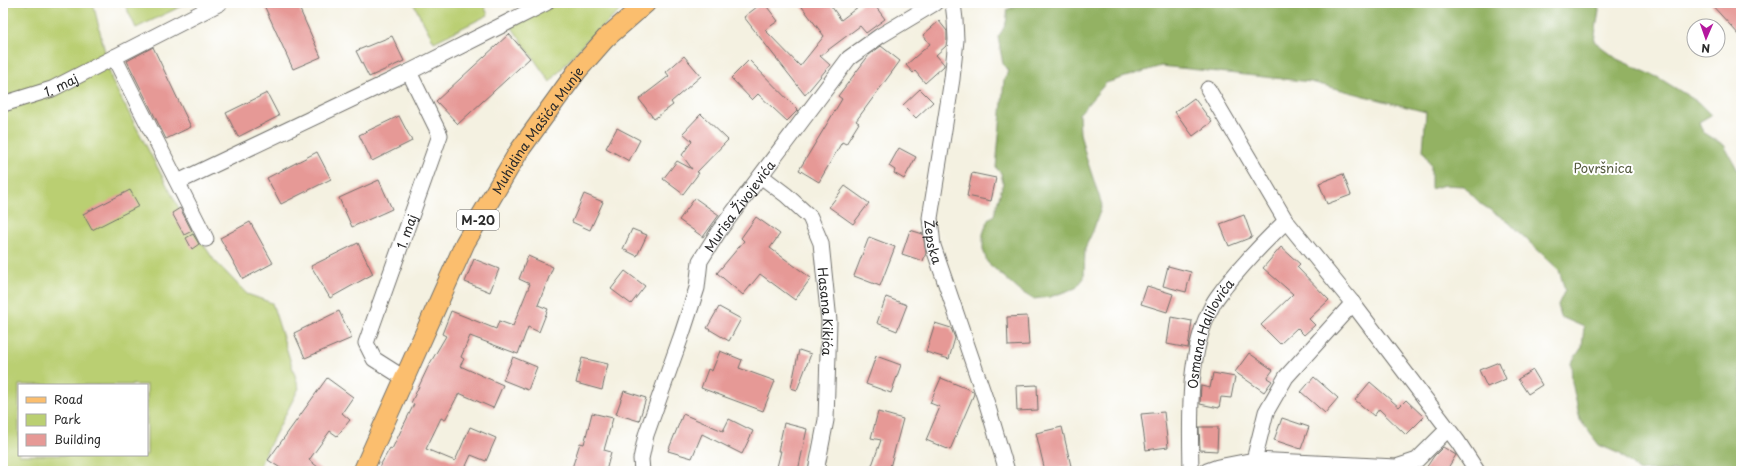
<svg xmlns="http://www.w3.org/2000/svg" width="1744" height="474" font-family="'Playpen Sans',sans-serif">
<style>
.green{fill:#bacf72;stroke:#727d4e;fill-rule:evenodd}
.forest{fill:#93b264;stroke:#5f6e48}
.building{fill:#e69996}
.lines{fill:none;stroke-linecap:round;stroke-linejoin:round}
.minor-casing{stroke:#71706b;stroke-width:17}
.major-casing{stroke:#71706b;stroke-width:21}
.minor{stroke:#fff;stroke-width:15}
.major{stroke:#fbbe6e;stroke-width:19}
.labels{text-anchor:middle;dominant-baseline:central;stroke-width:4;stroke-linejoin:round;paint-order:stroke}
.shield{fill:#fff;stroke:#6b6b6b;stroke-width:1}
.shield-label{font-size:12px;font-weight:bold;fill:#2b2b2b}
.street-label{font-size:13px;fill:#2b2b2b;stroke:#fff}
.park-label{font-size:13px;fill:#565c40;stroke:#fff}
</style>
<rect width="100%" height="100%" fill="#fff"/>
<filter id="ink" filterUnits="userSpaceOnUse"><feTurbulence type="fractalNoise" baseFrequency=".025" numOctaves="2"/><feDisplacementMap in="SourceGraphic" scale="8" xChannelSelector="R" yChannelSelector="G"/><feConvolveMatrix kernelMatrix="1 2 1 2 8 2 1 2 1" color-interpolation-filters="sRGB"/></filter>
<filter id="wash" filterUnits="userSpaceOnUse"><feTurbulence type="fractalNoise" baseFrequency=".012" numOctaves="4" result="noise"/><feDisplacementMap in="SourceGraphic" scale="16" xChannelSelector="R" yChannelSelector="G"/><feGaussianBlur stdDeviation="0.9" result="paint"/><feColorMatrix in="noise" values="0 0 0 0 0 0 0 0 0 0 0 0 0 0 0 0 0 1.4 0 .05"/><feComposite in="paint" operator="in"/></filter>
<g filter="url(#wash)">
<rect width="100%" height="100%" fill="#f4f1e1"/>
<g class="green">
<path d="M3 3H93L112 81 180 210 214 260 247 294 272 303 299 388 264 456 258 471H3ZM19 385H147V455H19Z"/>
<polygon points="124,3 188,3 136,28"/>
<polygon points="413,3 483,3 488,15 434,42"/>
<polygon points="557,3 629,3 586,41 550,82 511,26"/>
</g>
<path class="forest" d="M1019 3H1598L1599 11 1594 41 1617 59 1659 78 1698 102 1711 115 1699 122 1703 132 1724 145 1741 176V471H1639L1620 454 1599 445 1580 420 1572 382 1571 363 1582 347 1584 327 1561 317 1558 305 1565 290 1559 270 1507 221 1481 204 1463 186 1444 185 1431 189V165L1423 150 1426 112 1311 82 1161 66 1106 83 1079 114 1080 133 1086 157 1102 205 1093 231 1085 248 1084 278 1076 288 1050 297 1033 299 1020 291 987 262 983 249V234L988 220 994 215 1003 183 1001 173 996 168 1004 80 1008 71 1003 64 998 37C1004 28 1009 21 1006 10L1016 6Z"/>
<g id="blocks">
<g class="building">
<polygon points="263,3 297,3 321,57 293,69"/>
<polygon points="762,3 764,3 778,21 765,30 800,66 824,36 799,3 829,3 841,20 863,3 873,3 885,19 866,33 860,26 820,56 830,65 805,95 744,17"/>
<polygon points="1710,3 1741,3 1741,37"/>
<polygon points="939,21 947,31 947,40 946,46 936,55 944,64 944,66 925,83 915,71 913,73 906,65 930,44 923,35"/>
<polygon points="509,34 530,58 458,124 436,101"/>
<polygon points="392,36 404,61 369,77 356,51"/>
<polygon points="881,46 900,61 856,121 859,123 846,144 842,142 819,182 799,170 842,99 838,96 869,55"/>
<polygon points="153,47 191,127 166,139 127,61"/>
<polygon points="684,56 701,76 671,102 673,105 654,119 639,99 669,76 666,72"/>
<polygon points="749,60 798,110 787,121 758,94 752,100 731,78"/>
<polygon points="920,89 933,102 916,118 903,105"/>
<polygon points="267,93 279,116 238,137 226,113"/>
<polygon points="1194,98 1212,122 1193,136 1175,112"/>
<polygon points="701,114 728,140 697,172 699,173 683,194 663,179 677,161 692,169 682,155 692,141 683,133"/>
<polygon points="399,116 412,141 372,161 359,135"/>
<polygon points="617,128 640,140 629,161 606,148"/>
<polygon points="899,148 916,157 904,179 894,173 895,170 889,166"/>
<polygon points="317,152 331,179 281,204 267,178"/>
<polygon points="972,173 996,178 991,201 967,196"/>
<polygon points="1343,174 1351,195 1327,204 1319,183"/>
<polygon points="379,180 392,209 352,227 339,198"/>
<polygon points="845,186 869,203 853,224 829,207"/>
<polygon points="130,190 139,206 92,230 83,214"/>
<polygon points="584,194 603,202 590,230 572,222"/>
<polygon points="695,198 719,215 703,237 679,220"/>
<polygon points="180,208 192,231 184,235 172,213"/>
<polygon points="1244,215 1252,237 1229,246 1220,224"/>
<polygon points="756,217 780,234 770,248 811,278 795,300 760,274 743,295 717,273 744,241 741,238"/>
<polygon points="250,222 273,263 243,279 220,238"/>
<polygon points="632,229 647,235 637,256 623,249"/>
<polygon points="910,230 923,234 926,253 923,261 902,254"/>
<polygon points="193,234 199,244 192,249 186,238"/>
<polygon points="869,237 895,247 880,286 854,276"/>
<polygon points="358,243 373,274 330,298 311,266"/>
<polygon points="1281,247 1300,264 1297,267 1329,300 1309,319 1315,325 1304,335 1297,328 1280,344 1261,325 1293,294 1263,268"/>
<polygon points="528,256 553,267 538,305 548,309 539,332 528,327 518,354 470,336 461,357 464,359 460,366 503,385 493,408 459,393 445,420 441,418 426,449 455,461 470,427 496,438 486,461 471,455 466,466 478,471 377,471 390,448 392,449 414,404 411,403 429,365 446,336 442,334 451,311 496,329 499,321 513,326 530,284 519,279"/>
<polygon points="474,259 499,269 490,292 465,282"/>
<polygon points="1168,266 1191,272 1186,292 1163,286"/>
<polygon points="625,271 645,286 631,304 611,289"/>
<polygon points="1147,286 1173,294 1167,312 1141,304"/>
<polygon points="886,297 907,305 897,331 877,323"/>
<polygon points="719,307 741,319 729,341 707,328"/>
<polygon points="339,311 352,338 305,358 294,333"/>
<polygon points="1027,316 1029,345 1008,346 1007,317"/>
<polygon points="1171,317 1192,321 1188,348 1167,344"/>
<polygon points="935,323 951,328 955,338 949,359 926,352"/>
<polygon points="799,350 811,354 797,390 791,388"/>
<polygon points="720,351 742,360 739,368 775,381 763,411 701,388 708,369 712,371"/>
<polygon points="1249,353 1273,370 1267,378 1272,381 1264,392 1235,372"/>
<polygon points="876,356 901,365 891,393 866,384"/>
<polygon points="513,357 537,367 528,390 503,380"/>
<polygon points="582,358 608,364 602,390 576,383"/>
<polygon points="1499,362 1506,379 1487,387 1479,370"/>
<polygon points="1533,370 1542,385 1528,394 1518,379"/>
<polygon points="1213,373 1235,377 1231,398 1221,397 1219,408 1200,404 1201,386 1210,388"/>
<polygon points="1314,377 1338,398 1325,413 1301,392"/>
<polygon points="327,378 353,397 342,413 350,420 337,436 330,431 309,460 323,471 285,471 268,460"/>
<polygon points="941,378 973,391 974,394 950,450 926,440 940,407 930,403"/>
<polygon points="1370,382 1399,407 1406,400 1424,417 1406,435 1379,409 1374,416 1355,400"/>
<polygon points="1037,385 1038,410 1017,411 1016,386"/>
<polygon points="624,391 646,398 639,421 616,414"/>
<polygon points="878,412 903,419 889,471 870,471 881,440 871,438"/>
<polygon points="1164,412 1168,447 1146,450 1141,414"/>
<polygon points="592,413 613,418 604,450 611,452 606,471 582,471 572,468 580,443 584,444"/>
<polygon points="683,414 723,431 729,419 753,431 742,454 702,434 692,458 668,451"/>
<polygon points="1282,418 1309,427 1301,449 1274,440"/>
<polygon points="784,423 807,429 798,471 776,471 781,451 778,451"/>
<polygon points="1062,427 1071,466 1045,471 1036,433"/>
<polygon points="1199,427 1218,427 1217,451 1200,450"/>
<polygon points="1443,447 1456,455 1446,471 1424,471 1434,456"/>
</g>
</g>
</g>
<g filter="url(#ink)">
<use href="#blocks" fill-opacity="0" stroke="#71706b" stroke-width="1"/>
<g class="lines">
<g class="minor-casing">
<g id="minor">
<path id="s1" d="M953 3 955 20 956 40 952 79 930 218 933 246 987 404 1007 471"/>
<polyline points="114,57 206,239"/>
<polyline points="1208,89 1286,221 1351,301 1458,442 1477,471"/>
<path id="s2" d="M3 104 52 89 220 3"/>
<path id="s3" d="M761 176 786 195 810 217 821 243 829 321 826 420 816 471"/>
<polyline points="178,182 409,72 546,3"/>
<path id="s4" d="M404 378 374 359 366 343 440 135 409 72"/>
<polyline points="1254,460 1266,412 1286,377 1353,303"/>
<path id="s5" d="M642 471 641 459 646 435 682 334 697 288 700 261 719 231 849 58 880 36 935 3"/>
<path id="s6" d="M1191 471C1190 419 1187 353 1212 306 1215 299 1220 294 1224 288 1243 264 1264 242 1286 221"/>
<polyline points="1207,471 1218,467 1254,460 1396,467 1417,460 1448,429"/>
</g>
</g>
<g class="major-casing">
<g id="major">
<path id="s7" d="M363 471 465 243 519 151 577 71 606 38 646 3"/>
</g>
</g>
<use href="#minor" class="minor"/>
<use href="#major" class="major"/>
</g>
</g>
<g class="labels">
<rect class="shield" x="457" y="210" width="42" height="20" rx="3"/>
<g class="shield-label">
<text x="478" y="220">M-20</text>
</g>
<g class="street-label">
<text stroke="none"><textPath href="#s2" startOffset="61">1. maj</textPath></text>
<text stroke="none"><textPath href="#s7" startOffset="384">Muhidina Mašića Munje</textPath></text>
<text stroke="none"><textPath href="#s5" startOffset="287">Murisa Živojevića</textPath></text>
<text stroke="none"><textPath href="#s4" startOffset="172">1. maj</textPath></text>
<text stroke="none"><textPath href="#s1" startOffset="241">Žepska</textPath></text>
<text stroke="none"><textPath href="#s3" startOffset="161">Hasana Kikića</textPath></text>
<text stroke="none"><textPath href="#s6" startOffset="141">Osmana Halilovića</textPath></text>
</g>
<g class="park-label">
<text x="1603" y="167">Površnica</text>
</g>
</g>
<rect width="1744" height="474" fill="none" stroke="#fff" stroke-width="16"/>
<rect x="18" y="384" width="130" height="72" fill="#ffffff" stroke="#aaaaaa"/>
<rect x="26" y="397" width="20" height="6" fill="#fbbe6e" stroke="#aaaaaa"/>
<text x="54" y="404" font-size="12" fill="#2b2b2b">Road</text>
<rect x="26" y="414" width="20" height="12" fill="#bacf72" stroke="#aaaaaa"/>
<text x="54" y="424" font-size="12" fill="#2b2b2b">Park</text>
<rect x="26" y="434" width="20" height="12" fill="#e69996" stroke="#aaaaaa"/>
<text x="54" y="444" font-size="12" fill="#2b2b2b">Building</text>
<g transform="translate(1706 38) rotate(182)"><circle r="19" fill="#ffffff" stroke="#aaaaaa"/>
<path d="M0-3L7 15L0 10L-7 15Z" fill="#b5179e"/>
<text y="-6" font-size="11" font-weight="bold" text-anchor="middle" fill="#2b2b2b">N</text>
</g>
</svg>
